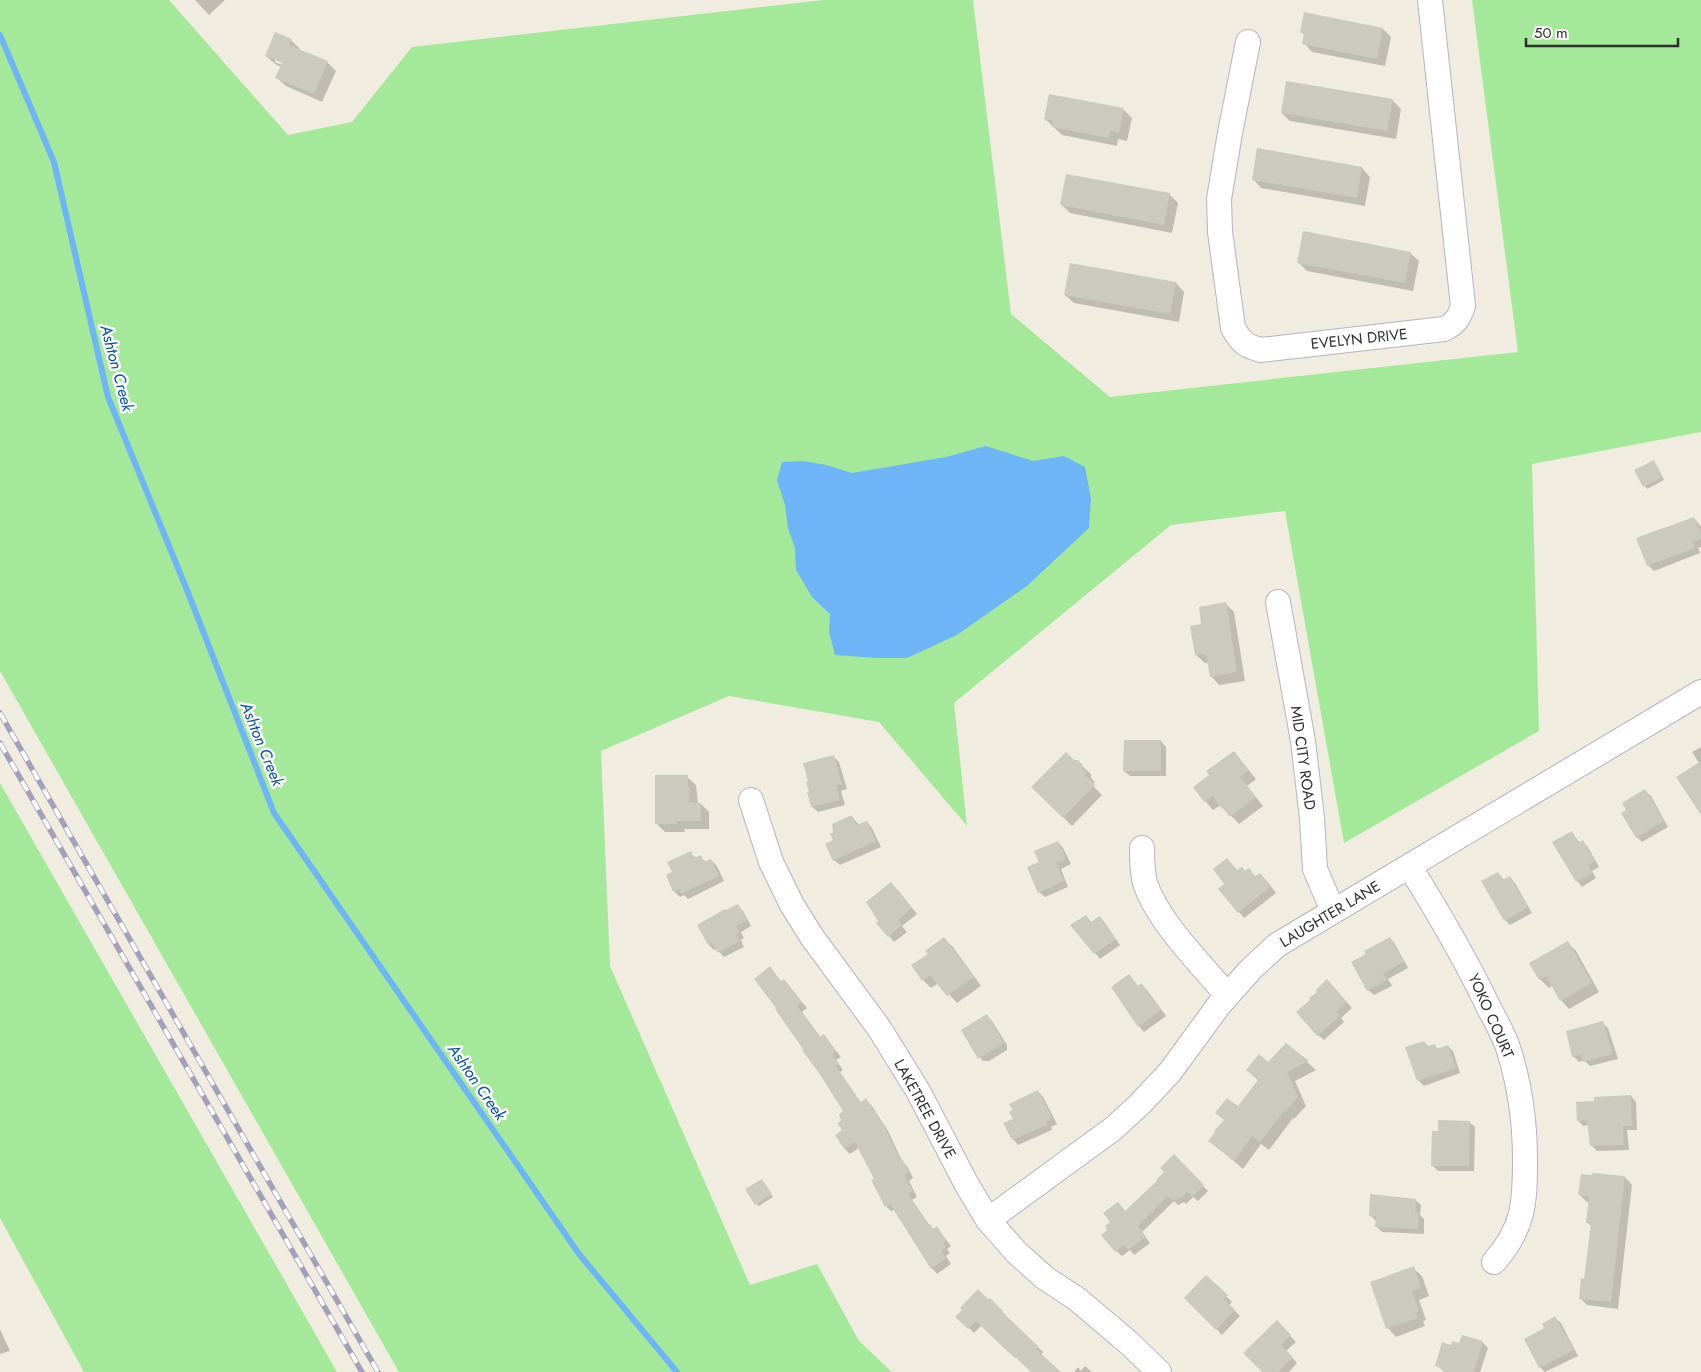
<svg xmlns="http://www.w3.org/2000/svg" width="1701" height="1372" font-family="Jost,sans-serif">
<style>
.green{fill:#a4e999}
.water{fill:#6db5f7}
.shadow{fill:#0003;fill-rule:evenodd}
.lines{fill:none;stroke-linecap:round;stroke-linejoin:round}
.stream{stroke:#6db5f7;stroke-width:6}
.building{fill:#cbcabe}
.street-casing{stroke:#b4b4c2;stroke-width:26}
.street{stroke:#fff;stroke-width:24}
.rail-casing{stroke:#a3a1b9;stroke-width:5.5}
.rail{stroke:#fff;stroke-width:4;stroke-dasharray:11;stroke-linecap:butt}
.labels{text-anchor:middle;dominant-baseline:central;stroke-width:5;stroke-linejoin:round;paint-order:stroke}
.street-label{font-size:15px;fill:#2e2e2e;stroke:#fff}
.water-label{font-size:16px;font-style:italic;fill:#044eac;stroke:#fff}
</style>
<rect width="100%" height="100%" fill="#f0ece0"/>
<g class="green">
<polygon points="0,0 169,0 288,135 352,122 412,47 824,0 973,0 1011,314 1110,397 1518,352 1472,0 1701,0 1701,432 1532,464 1539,731 1344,843 1285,511 1171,525 954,703 967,826 879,722 729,696 601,751 610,966 750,1285 817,1264 859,1341 892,1372 399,1372 0,671"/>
<polygon points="0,783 337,1372 84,1372 0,1218"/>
</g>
<polygon class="water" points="986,446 1033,461 1064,456 1085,467 1091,499 1089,528 1027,586 957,635 907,658 877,658 835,655 829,632 830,614 812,597 796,570 795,548 788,528 785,505 777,480 782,462 803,461 826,465 852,473 946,457"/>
<g class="shadow">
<polygon points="195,0 225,0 209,15"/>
<polygon points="1383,29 1391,37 1385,66 1312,52 1304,43 1305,36 1302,32"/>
<path d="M291 40 300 49 299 50 327 62 336 71 322 102 286 86 277 78 281 67 275 64 266 56ZM275 59 288 65 287 67 275 62Z"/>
<polygon points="1392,100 1401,109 1396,139 1290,121 1282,113"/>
<polygon points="1123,109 1132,118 1127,141 1118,139 1117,146 1062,135 1045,119"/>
<polygon points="1362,168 1370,177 1365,206 1261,188 1253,179"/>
<polygon points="1169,194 1178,203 1172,233 1070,213 1062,205"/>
<polygon points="1410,253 1419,261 1413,291 1307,271 1298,262"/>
<polygon points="1176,283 1184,292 1179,322 1074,303 1065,295"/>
<polygon points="1656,464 1664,480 1647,489 1636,471"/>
<polygon points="1694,518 1701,527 1701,547 1698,548 1700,553 1654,571 1648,565"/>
<polygon points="1226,604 1234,612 1245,681 1219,685 1211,676 1209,663 1205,663 1196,655 1203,625"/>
<polygon points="1161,741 1166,747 1166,776 1130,776 1124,771"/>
<polygon points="1701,747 1701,810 1699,763 1692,752"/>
<polygon points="1234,753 1256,779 1247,786 1263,806 1239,824 1221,805 1213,810 1205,801"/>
<polygon points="834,757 839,762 847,789 841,791 845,805 818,812 812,807 809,793"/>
<polygon points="1073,761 1077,761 1091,774 1091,778 1095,782 1092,785 1102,795 1072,826 1033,787"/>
<polygon points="687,777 696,785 698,804 701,804 709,812 709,829 684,829 685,832 665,832 657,824"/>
<polygon points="1645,791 1651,796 1668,827 1642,842 1637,837 1628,811"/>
<polygon points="852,817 859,825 867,822 872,828 881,847 840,865 834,860 834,841"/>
<polygon points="1572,833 1580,843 1582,842 1588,847 1599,867 1592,871 1596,878 1582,887 1577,881"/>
<polygon points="1058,842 1063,848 1071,864 1061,869 1068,887 1045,897 1039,892 1041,862"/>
<polygon points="690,853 696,858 700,857 706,862 711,860 717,866 724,881 688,899 684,895 680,897 674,891 673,872"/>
<polygon points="1238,872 1246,872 1256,877 1266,880 1276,893 1244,918 1239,912"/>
<polygon points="1498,873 1504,880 1510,877 1515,883 1532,913 1510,925 1505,920"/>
<polygon points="897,889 917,914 902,926 907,932 894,942 878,923"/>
<polygon points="738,906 743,911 751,926 741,932 744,938 741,940 744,947 724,957 717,949 714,950 709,945"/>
<polygon points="1086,916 1092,923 1105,923 1120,945 1100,959 1095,953"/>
<polygon points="1390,938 1395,944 1408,968 1388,979 1392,986 1374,995 1368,990 1368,954"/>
<polygon points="944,939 953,947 981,986 957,1003 939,983 931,988 923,980 929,954"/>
<polygon points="1567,942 1576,951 1599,992 1569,1009 1561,1000 1552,986 1549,988 1540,979 1531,963"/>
<polygon points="1129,975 1138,986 1141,984 1147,990 1166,1016 1144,1032 1139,1026"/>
<polygon points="784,980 807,1008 802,1012 821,1038 824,1036 841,1057 836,1060 843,1070 840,1072 861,1103 866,1100 872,1106 888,1131 902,1161 907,1166 913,1178 909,1181 917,1197 912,1200 930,1226 934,1230 937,1228 951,1246 947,1249 950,1253 946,1256 951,1264 937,1274 932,1268 895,1210 891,1211 886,1206 876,1179 859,1148 850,1154 845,1149 844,1131 842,1121 845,1111 805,1050 782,982"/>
<polygon points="1333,987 1352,1008 1341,1018 1344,1022 1324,1040 1318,1035"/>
<polygon points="987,1016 992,1021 1007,1045 1007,1050 989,1061 983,1061 978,1055"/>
<polygon points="1603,1023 1608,1028 1618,1059 1590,1066 1584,1060 1579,1062 1573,1056"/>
<polygon points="1424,1042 1429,1047 1434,1045 1438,1049 1448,1046 1453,1051 1460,1073 1424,1086 1418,1080"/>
<polygon points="1290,1047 1316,1070 1295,1081 1306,1106 1294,1119 1293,1118 1269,1150 1261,1144 1243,1169 1210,1141 1259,1081 1248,1070 1268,1064"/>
<polygon points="1038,1091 1043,1097 1057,1124 1051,1127 1052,1130 1018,1145 1013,1139 1014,1119"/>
<polygon points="1631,1096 1636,1102 1637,1130 1627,1130 1629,1150 1597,1151 1592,1146 1589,1125 1583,1126 1578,1120 1595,1102"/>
<polygon points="1469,1122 1475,1127 1474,1171 1438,1171 1432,1165"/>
<polygon points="1174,1156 1208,1191 1198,1201 1193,1197 1186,1204 1184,1202 1178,1205 1174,1201 1142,1232 1150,1243 1134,1255 1130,1250 1122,1256 1116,1251 1108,1231 1118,1203 1126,1212 1159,1181"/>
<polygon points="1625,1177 1632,1185 1618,1309 1587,1305 1580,1298 1586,1280 1592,1227 1588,1223 1590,1202 1587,1202 1580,1195"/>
<polygon points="764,1183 773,1197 759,1206 756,1204"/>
<polygon points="1415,1200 1421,1205 1420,1215 1424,1219 1424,1234 1382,1232 1376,1226 1376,1221 1370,1215"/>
<polygon points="1413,1268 1422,1276 1429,1296 1419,1300 1426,1320 1423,1321 1425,1326 1396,1337 1388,1328"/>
<polygon points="1206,1277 1232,1302 1229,1305 1240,1316 1222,1335 1186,1298"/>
<polygon points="990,1300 1043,1352 1041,1355 1050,1372 1032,1372 1016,1357 1015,1358 982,1325 974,1333 957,1317"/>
<polygon points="1555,1318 1561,1323 1578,1356 1545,1372 1540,1367 1525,1340 1545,1329"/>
<polygon points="1277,1322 1296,1342 1286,1351 1297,1363 1289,1372 1264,1372"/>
<polygon points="0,1329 10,1351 0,1354"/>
<polygon points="1482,1342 1488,1348 1480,1372 1445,1372 1437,1365 1452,1347"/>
<polygon points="1085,1366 1092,1372 1074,1372 1078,1367 1081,1371"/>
</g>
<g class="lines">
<polyline class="stream" points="0,35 54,162 108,397 187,590 274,813 579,1254 677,1372"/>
</g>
<g class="building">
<polygon points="1304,12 1383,28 1377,59 1302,44 1304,33 1300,33"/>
<polygon points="275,32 292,39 289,45 328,61 314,94 275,78 282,63 265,56"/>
<polygon points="1286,81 1393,99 1387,131 1281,113"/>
<polygon points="1049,94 1124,108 1119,133 1110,131 1109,138 1052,127 1053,121 1044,119"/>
<polygon points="1257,148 1362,167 1357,198 1252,180"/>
<polygon points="1066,174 1170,193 1164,225 1060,205"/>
<polygon points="1303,231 1411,252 1405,283 1297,263"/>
<polygon points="1070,263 1176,282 1170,314 1064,295"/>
<polygon points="1654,460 1662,477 1643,487 1634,470"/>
<polygon points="1694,517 1701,534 1701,539 1693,542 1695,548 1647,566 1636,538"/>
<polygon points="1226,602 1237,672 1210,677 1206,654 1195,655 1190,626 1201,624 1199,607"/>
<polygon points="1124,740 1161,740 1161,771 1123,771"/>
<polygon points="1234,751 1249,770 1240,777 1256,797 1230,817 1223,808 1222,809 1213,796 1204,802 1193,787 1209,775 1206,771"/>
<polygon points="1066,752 1074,760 1078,760 1082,764 1082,768 1087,773 1085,775 1095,785 1063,818 1031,787"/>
<polygon points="834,755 842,784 836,785 840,800 811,807 807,792 809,792 806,782 808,781 803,763"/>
<polygon points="1701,761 1701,815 1676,777"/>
<polygon points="655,775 688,775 688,787 690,787 689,802 701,803 701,821 676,821 678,824 655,824"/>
<polygon points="1645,789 1664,821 1636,838 1621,813 1626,810 1622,803"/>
<polygon points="852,815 856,825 867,821 876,841 833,861 825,844 833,840 830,834 833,832 832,824"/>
<polygon points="1572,831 1578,843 1583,840 1595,861 1588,865 1592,873 1576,882 1552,842"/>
<polygon points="1058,841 1066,859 1056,863 1064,881 1038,893 1027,867 1039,862 1034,851"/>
<polygon points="691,851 694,858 701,855 704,862 711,859 719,876 681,894 679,889 673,892 666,875 672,872 667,862"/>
<polygon points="1227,858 1237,870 1242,867 1245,871 1249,868 1255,876 1260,873 1271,886 1238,913 1218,889 1224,884 1213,869"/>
<polygon points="1498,872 1502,880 1510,876 1528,907 1504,921 1481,881"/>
<polygon points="891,882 912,908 898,920 902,925 888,937 876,923 878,921 866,902"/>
<polygon points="738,904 747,920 736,926 740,933 736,934 740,941 718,953 712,943 708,945 697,925 725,909 726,910"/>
<polygon points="1086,915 1091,922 1100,916 1116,939 1094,954 1070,925"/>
<polygon points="944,937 974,977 947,996 930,975 922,981 911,965 928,954 925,951"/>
<polygon points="1390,937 1404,962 1383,973 1387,980 1367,991 1351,962 1366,954 1364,951"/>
<polygon points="1568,941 1592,983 1560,1001 1546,976 1539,980 1529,963"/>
<polygon points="770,966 781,981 784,979 802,1002 797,1006 820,1037 824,1034 836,1051 832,1054 839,1064 836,1066 860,1103 866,1098 883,1124 900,1160 902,1159 909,1172 904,1175 913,1191 908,1194 929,1225 930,1224 933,1229 937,1226 946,1240 943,1243 946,1247 941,1250 946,1258 931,1269 890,1204 885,1207 871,1180 874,1179 855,1142 844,1149 835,1135 842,1130 837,1123 841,1121 839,1114 843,1111 821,1076 802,1050 803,1049 775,1009 776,1008 754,979"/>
<polygon points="1129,974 1138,986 1141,983 1161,1010 1138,1027 1111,987"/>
<polygon points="1327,979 1347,1002 1336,1012 1340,1016 1317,1036 1296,1012 1310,1000 1309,998 1317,992 1316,990"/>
<polygon points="987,1014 1004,1043 978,1059 961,1030"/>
<polygon points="1603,1021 1613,1054 1583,1062 1581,1054 1572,1057 1566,1031"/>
<polygon points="1424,1041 1426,1047 1435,1044 1436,1049 1448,1045 1456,1068 1417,1081 1405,1047"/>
<polygon points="1286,1043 1309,1061 1287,1072 1298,1097 1285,1112 1284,1111 1260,1142 1252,1136 1234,1161 1208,1141 1215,1132 1214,1131 1224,1120 1215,1113 1227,1098 1238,1106 1258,1080 1246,1070 1259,1054 1268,1062"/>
<polygon points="1038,1090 1052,1118 1046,1121 1048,1125 1012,1140 1003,1123 1013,1119 1009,1112 1013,1110 1009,1104"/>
<polygon points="1631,1095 1632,1126 1623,1126 1624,1145 1590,1146 1587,1120 1577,1121 1576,1102 1594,1101 1594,1097"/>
<polygon points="1438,1120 1470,1121 1469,1166 1431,1166 1432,1131 1438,1131"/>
<polygon points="1174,1154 1204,1185 1192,1197 1187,1192 1180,1199 1178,1197 1175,1200 1174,1199 1172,1200 1168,1196 1138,1226 1146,1237 1128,1250 1124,1245 1115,1252 1101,1235 1107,1230 1105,1226 1110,1222 1103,1213 1118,1202 1125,1211 1157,1181 1156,1180 1164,1172 1160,1168"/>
<polygon points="1592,1173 1625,1176 1611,1302 1579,1299 1581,1278 1584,1279 1591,1224 1586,1223 1589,1196 1578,1195 1581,1174 1592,1175"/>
<polygon points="762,1179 772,1194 755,1205 745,1189"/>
<polygon points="1370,1194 1416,1199 1415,1212 1419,1212 1418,1229 1375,1227 1376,1217 1369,1216"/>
<polygon points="1414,1266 1421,1288 1412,1291 1419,1311 1416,1313 1418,1318 1386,1329 1370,1282"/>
<polygon points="1206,1275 1228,1295 1224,1299 1235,1310 1216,1330 1184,1298"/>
<polygon points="978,1289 988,1299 990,1298 1003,1311 1002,1312 1038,1346 1036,1349 1061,1372 1031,1372 1010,1352 1009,1353 976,1321 968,1329 955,1317 962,1310 960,1308"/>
<polygon points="1555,1316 1574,1350 1539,1368 1524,1339 1544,1328 1542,1324"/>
<polygon points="1277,1320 1291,1335 1281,1345 1293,1357 1278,1372 1262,1372 1243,1353"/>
<polygon points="1462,1335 1483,1341 1474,1372 1443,1372 1444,1369 1435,1366 1442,1342 1451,1345 1452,1341 1459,1343"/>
</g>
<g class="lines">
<g class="street-casing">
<g id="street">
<path d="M1248 42 1230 133 1219 199 1220 232 1233 328C1241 342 1245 346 1261 350L1444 329C1455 324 1459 318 1463 306L1430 0"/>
<polyline points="1278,602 1303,741 1312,818 1315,869 1333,911"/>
<polyline points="751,800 771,862 792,905 812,937 879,1028 918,1091 967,1185 988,1220 1017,1253 1045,1278 1077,1299 1129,1343 1159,1372"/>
<path d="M1142 848C1142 860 1142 872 1145 883 1158 922 1201 964 1227 995"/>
<path d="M1410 867C1438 912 1465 958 1488 1006 1495 1020 1505 1036 1509 1051 1520 1086 1525 1123 1525 1160 1525 1203 1524 1228 1494 1262"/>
<polyline points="988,1220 1114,1128 1140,1104 1170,1072 1219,1005 1251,969 1277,945 1701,692"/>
</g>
</g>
<use href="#street" class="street"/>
<g class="rail-casing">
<g id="rail">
<polyline points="0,713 378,1372"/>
<polyline points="0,743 362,1372"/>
</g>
</g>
<use href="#rail" class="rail"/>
</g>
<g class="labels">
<g class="street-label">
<text transform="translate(1359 339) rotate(-6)">EVELYN DRIVE</text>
<text transform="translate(1303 758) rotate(82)">MID CITY ROAD</text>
<text transform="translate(1330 914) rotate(-31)">LAUGHTER LANE</text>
<text transform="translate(1491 1016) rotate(66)">YOKO COURT</text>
<text transform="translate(925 1109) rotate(61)">LAKETREE DRIVE</text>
</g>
<g class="water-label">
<text transform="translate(117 368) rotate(75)">Ashton Creek</text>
<text transform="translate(262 744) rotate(68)">Ashton Creek</text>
<text transform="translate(477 1082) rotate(55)">Ashton Creek</text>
</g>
</g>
<path d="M1526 38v8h152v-8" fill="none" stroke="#2e2e2e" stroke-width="2.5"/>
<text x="1534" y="38" font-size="15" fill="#2e2e2e" stroke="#ffffff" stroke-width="4" paint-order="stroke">50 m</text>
</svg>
